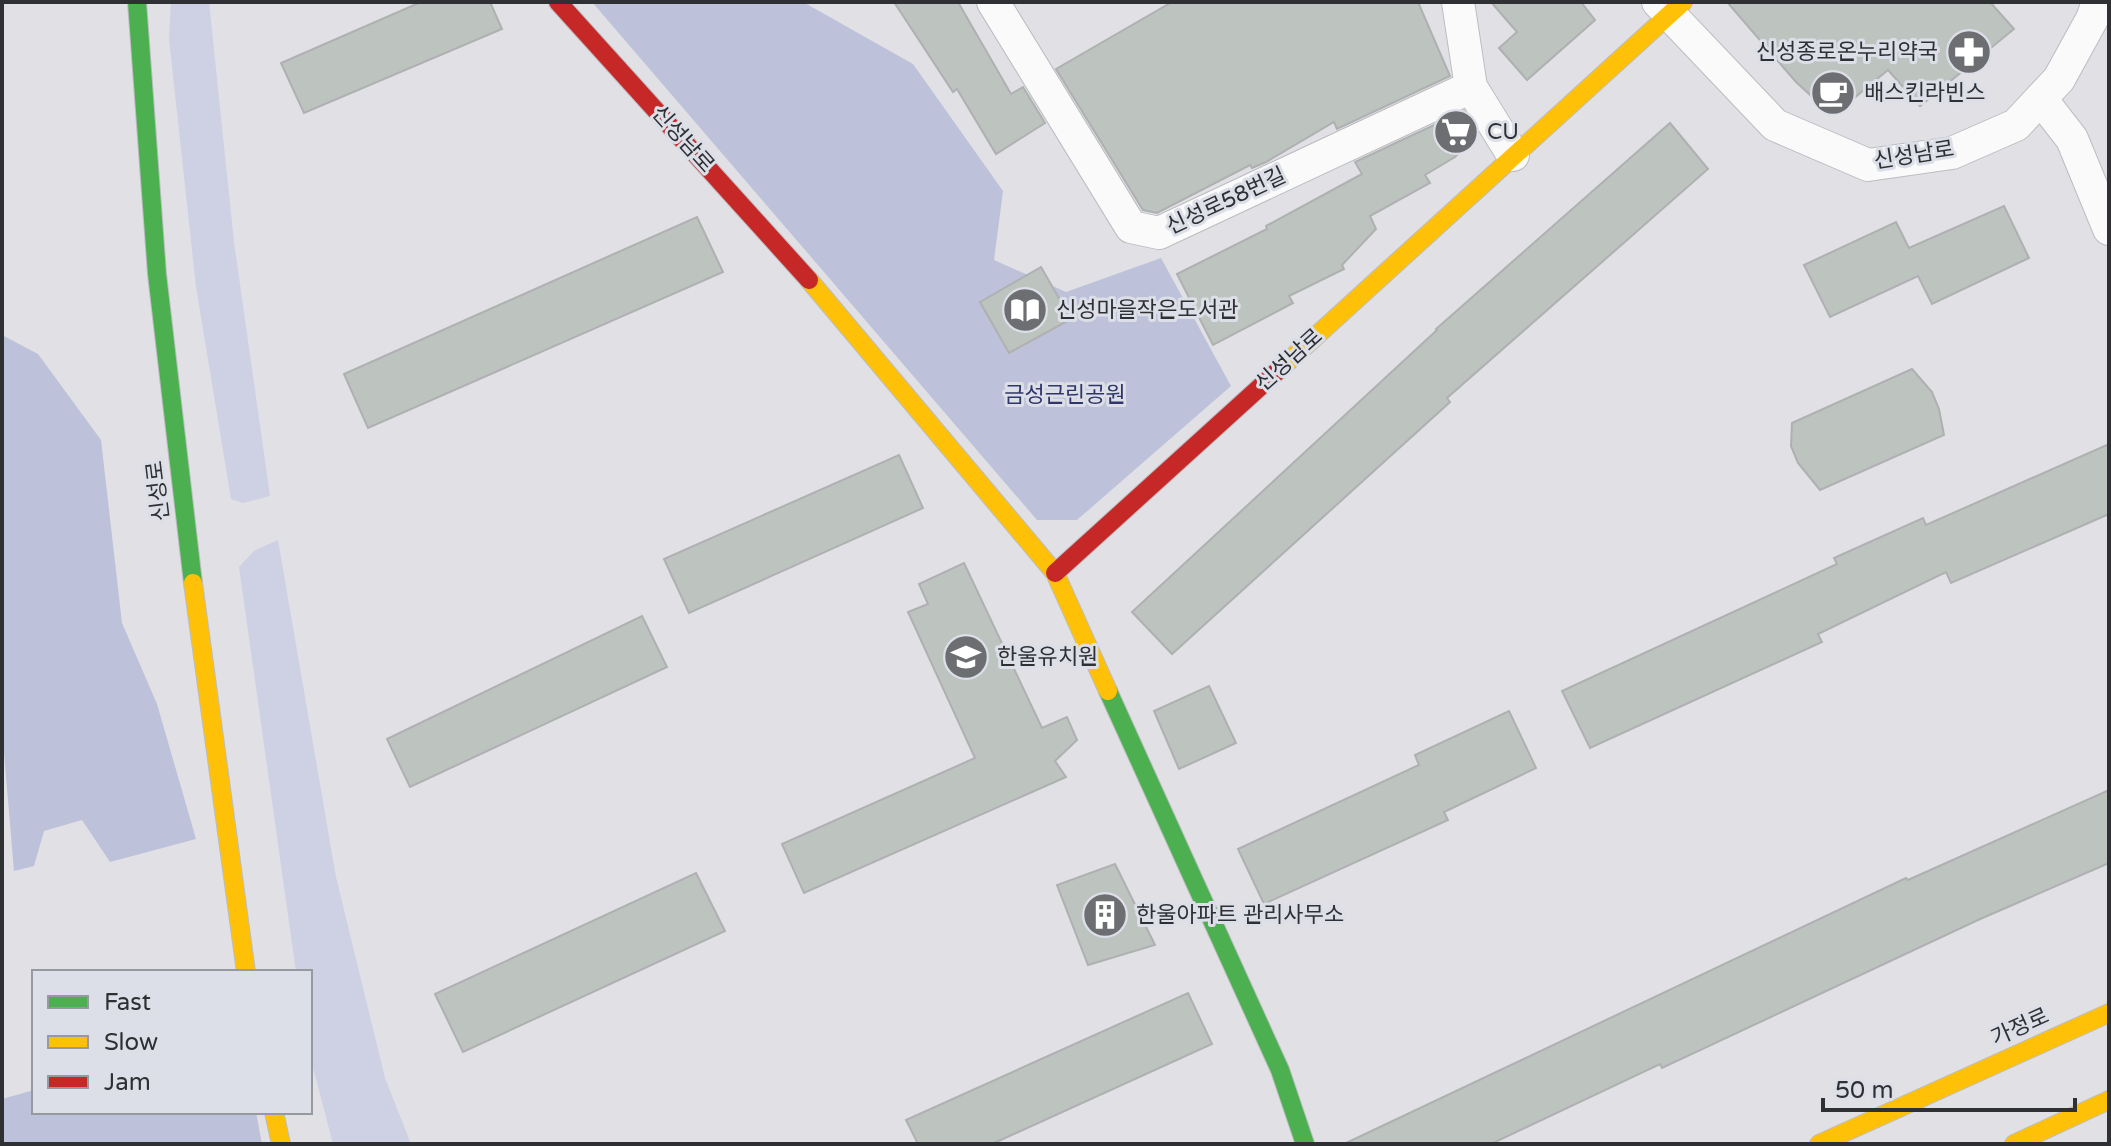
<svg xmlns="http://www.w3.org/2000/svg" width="2111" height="1146" font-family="'Varela Round','Noto Sans KR',sans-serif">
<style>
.green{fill:#ced1e3}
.forest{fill:#bdc2da}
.building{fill:#bdc3bf;stroke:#afb0b1;stroke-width:2}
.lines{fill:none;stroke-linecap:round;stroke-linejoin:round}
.street-casing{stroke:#bcbdc1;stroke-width:34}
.fast-casing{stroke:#bcbdc1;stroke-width:20}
.slow-casing{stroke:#bcbdc1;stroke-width:20}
.jam-casing{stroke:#bcbdc1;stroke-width:20}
.street{stroke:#fafafb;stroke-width:32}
.fast{stroke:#4caf50;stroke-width:18}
.slow{stroke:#ffc107;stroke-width:18}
.jam{stroke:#c62828;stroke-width:18}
.labels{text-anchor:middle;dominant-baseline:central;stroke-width:6;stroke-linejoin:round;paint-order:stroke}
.poi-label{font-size:22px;fill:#2f3033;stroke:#dddfe8;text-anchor:start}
.street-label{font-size:22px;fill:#2f3033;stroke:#dddfe8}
.park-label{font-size:22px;fill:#2f376a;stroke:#dddfe8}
</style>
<rect width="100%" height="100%" fill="#e0e0e5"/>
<g class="green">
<polygon points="171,2 209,2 234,242 270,496 243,503 231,499 196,287 169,39"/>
<polygon points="278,540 336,877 385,1078 411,1144 333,1144 310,1056 310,972 296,972 239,567 255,550"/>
</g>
<g class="forest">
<polygon points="592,2 803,2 913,64 1003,191 994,260 1066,292 1161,258 1231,386 1077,520 1037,520"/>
<polygon points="2,335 38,354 101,440 122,623 157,704 196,839 110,862 82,820 44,831 34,866 14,871 2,729"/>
<polygon points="34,1090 34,1112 256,1112 262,1144 2,1144 2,1099"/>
</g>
<g class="building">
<polygon points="421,2 490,2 502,29 304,113 281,63"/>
<polygon points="894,2 958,2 1011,94 1023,87 1045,123 996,154 957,89 953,92"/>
<polygon points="1172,2 1418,2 1450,76 1337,129 1334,122 1266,162 1252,168 1250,165 1157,213 1143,210 1056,69"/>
<polygon points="1491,2 1581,2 1595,20 1527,80 1499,48 1517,32"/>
<polygon points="1727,2 1990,2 2014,29 1920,106 1888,70 1840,110 1819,103 1796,82"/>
<polygon points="1464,111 1472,125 1469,142 1455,157 1425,175 1430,183 1370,216 1376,229 1342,265 1344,269 1289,296 1293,303 1213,345 1177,274 1267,229 1266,226 1362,174 1355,162"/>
<polygon points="1670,123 1708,169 1447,398 1450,402 1172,654 1132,612 1437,330 1436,329"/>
<polygon points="2004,206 2029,258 1932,304 1918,276 1830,317 1804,265 1896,222 1909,248"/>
<polygon points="697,217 723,272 368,428 344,374"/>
<polygon points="1041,267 1071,319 1009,353 980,302"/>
<polygon points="1912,369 1932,392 1939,409 1944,435 1820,490 1798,463 1791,446 1792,423"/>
<polygon points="2109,444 2109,514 1951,583 1946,572 1818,634 1822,642 1590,748 1562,691 1837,564 1834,558 1923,518 1926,525"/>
<polygon points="899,455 923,508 689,613 664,559"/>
<polygon points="964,563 1042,728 1067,717 1077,740 1055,761 1066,777 804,893 782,844 975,758 908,612 928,604 919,584"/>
<polygon points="642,616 667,667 410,787 387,739"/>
<polygon points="1209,686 1236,743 1179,769 1154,711"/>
<polygon points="1509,711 1536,768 1444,812 1448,820 1264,904 1238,849 1419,765 1415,755"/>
<polygon points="2109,790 2109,863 1978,920 1662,1068 1660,1064 1491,1144 1344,1144 1906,878 1908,880"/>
<polygon points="1115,864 1155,945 1088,965 1057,885"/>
<polygon points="696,873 725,931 463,1052 435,994"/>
<polygon points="1188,993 1212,1044 992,1144 918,1144 906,1120"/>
</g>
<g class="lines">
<g class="street-casing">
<g id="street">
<polyline points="993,2 1131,227 1159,233 1471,87"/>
<polyline points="1458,2 1471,87 1513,155"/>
<polyline points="1658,2 1775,125 1868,165 1952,153 2016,125 2059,79 2092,19 2098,2"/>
<polyline points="2041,99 2072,139 2109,229"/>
</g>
</g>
<g class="fast-casing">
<g id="fast">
<polyline points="137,2 157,274 193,583"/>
<polyline points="1108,691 1280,1070 1305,1144"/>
</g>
</g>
<g class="slow-casing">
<g id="slow">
<polyline points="809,280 1055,573 1108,691"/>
<polyline points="1282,367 1683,2"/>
<polyline points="193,583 246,972"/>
<polyline points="274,1112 281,1144"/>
<polyline points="1819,1144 2109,1013"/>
<polyline points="2014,1144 2109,1100"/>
</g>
</g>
<g class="jam-casing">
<g id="jam">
<polyline points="558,2 809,280"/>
<polyline points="1055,573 1282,367"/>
</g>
</g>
<use href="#street" class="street"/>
<use href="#fast" class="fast"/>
<use href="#slow" class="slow"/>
<use href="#jam" class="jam"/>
</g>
<defs>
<g id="pharmacy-disc" transform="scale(2.3)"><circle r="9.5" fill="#6d6e71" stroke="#dddfe8"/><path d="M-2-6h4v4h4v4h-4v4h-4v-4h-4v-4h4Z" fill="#fff"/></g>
<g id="cafe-disc" transform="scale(2.3)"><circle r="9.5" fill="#6d6e71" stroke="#dddfe8"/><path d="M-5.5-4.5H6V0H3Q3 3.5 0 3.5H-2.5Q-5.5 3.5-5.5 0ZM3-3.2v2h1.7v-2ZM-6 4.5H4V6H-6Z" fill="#fff"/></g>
<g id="supermarket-disc" transform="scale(2.3)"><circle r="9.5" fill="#6d6e71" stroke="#dddfe8"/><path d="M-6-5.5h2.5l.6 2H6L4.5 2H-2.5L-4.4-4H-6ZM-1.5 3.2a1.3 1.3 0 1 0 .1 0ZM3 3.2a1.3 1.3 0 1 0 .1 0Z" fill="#fff"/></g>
<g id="library-disc" transform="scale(2.3)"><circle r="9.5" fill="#6d6e71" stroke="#dddfe8"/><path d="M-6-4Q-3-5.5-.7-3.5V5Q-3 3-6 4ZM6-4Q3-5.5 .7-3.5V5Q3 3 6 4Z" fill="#fff"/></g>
<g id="school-disc" transform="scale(2.3)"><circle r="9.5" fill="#6d6e71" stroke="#dddfe8"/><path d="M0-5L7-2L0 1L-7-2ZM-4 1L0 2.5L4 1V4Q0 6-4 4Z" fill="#fff"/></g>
<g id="building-disc" transform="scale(2.3)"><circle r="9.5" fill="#6d6e71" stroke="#dddfe8"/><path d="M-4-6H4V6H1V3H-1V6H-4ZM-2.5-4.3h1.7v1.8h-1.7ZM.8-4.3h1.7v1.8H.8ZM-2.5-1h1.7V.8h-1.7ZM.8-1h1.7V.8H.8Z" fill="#fff"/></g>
</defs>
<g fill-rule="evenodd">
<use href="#pharmacy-disc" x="1969" y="52"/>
<use href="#cafe-disc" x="1833" y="93"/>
<use href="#supermarket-disc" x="1456" y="132"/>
<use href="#library-disc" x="1025" y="310"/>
<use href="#school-disc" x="966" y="657"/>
<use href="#building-disc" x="1105" y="915"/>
</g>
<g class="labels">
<g class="poi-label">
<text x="1938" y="52" text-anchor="end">신성종로온누리약국</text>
<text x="1864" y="93">배스킨라빈스</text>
<text x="1487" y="132">CU</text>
<text x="1056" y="310">신성마을작은도서관</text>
<text x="997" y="657">한울유치원</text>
<text x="1136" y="915">한울아파트 관리사무소</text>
</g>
<g class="street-label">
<text transform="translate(683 139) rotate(48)">신성남로</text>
<text transform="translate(1914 155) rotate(-9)">신성남로</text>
<text transform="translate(1226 201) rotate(-25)">신성로58번길</text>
<text transform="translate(1289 360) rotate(-42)">신성남로</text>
<text transform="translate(158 491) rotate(-97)">신성로</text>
<text transform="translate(2020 1027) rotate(-24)">가정로</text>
</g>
<g class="park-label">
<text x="1065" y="395">금성근린공원</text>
</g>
</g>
<rect width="2111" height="1146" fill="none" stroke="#2f3033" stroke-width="8"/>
<rect x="32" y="970" width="280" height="144" fill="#dddfe8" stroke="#9799a0" stroke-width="2"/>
<rect x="48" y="996" width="40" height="12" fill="#4caf50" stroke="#9799a0" stroke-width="2"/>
<text x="104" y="1010" font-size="24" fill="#2f3033">Fast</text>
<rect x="48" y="1036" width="40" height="12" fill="#ffc107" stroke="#9799a0" stroke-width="2"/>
<text x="104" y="1050" font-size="24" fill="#2f3033">Slow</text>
<rect x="48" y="1076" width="40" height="12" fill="#c62828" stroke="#9799a0" stroke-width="2"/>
<text x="104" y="1090" font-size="24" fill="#2f3033">Jam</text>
<path d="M1823 1098v12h252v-12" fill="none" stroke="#2f3033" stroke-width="4"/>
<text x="1835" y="1098" font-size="24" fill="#2f3033" stroke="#dddfe8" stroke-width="6" paint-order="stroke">50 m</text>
</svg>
